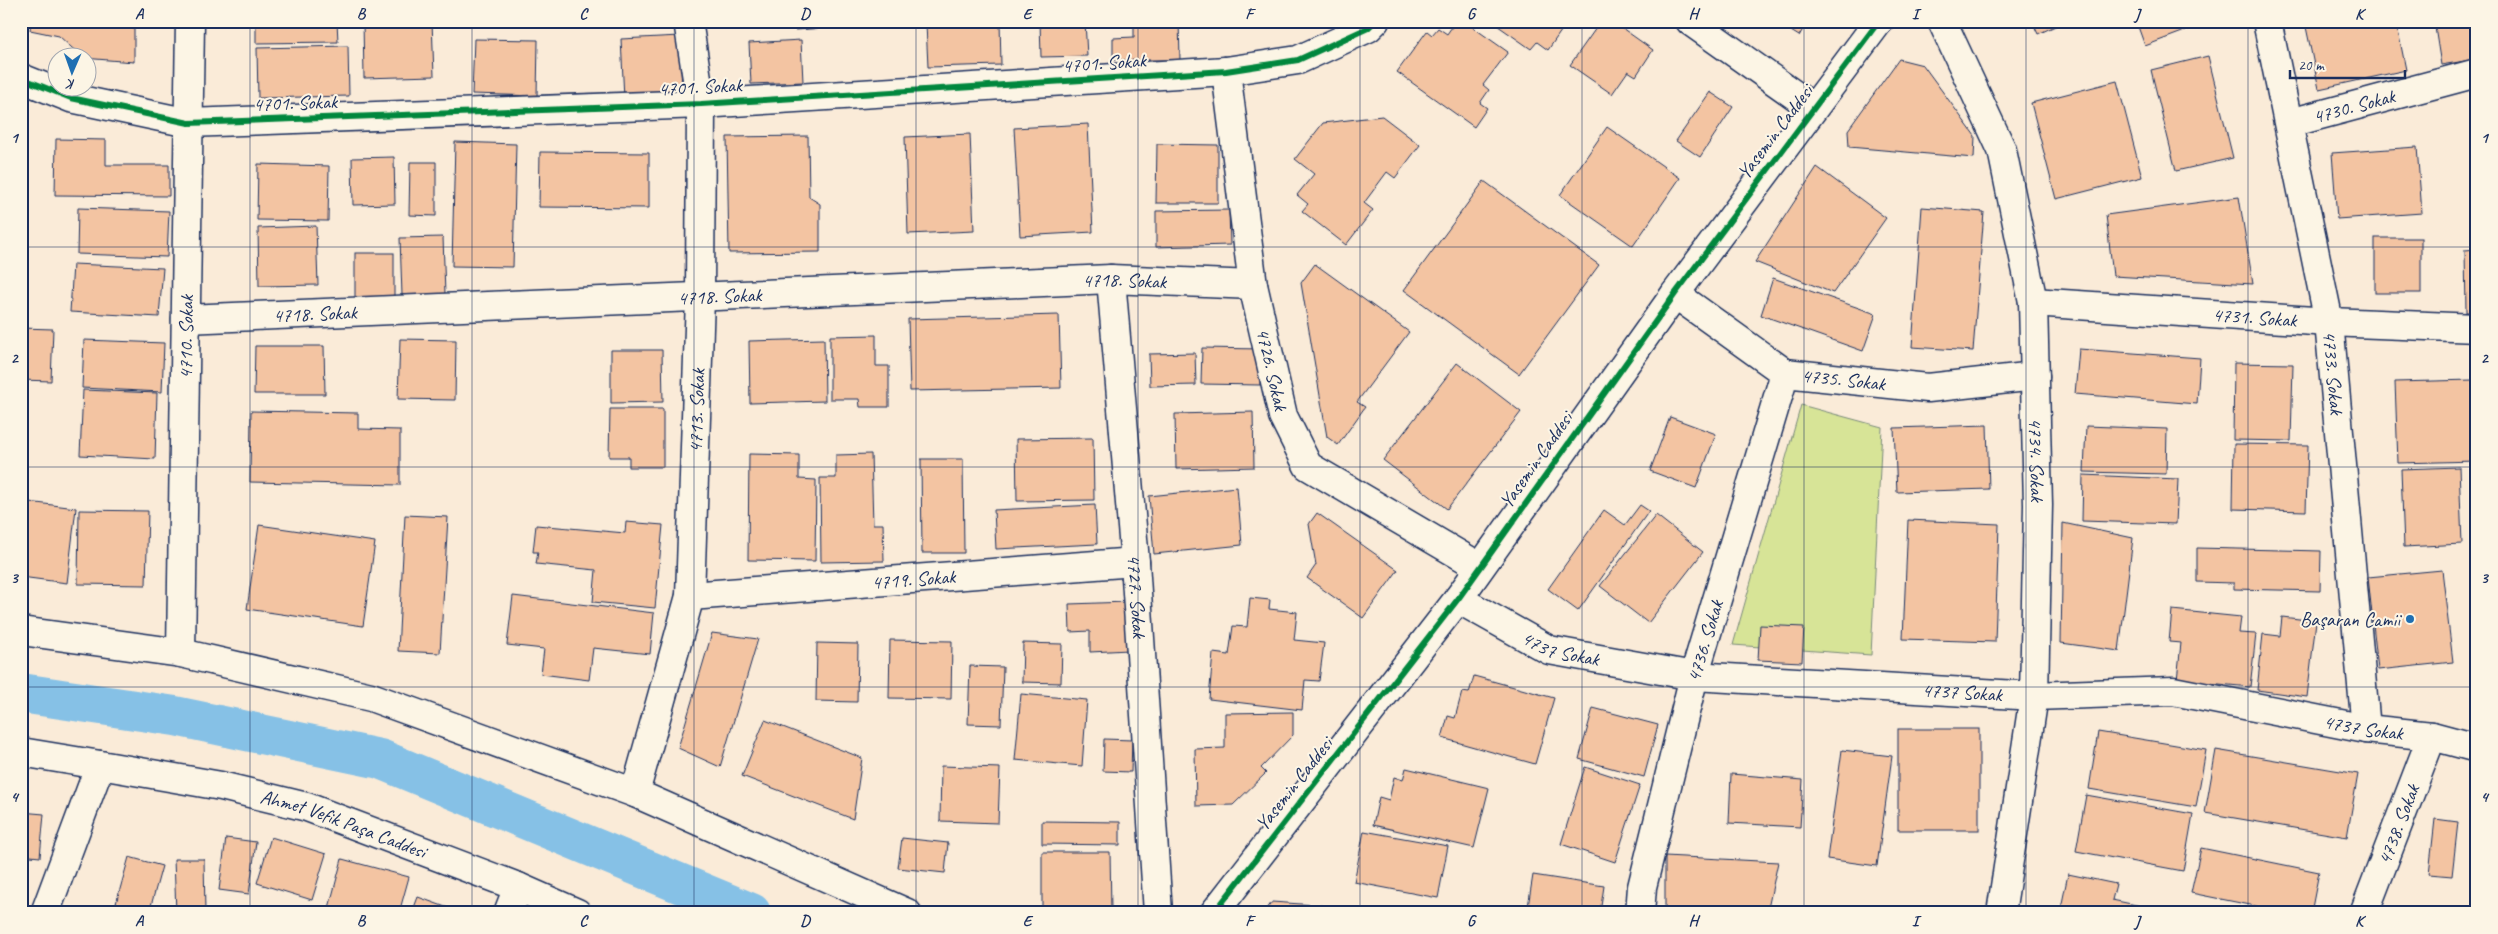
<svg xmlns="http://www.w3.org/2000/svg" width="2498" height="934" font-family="Caveat,sans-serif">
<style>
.green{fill:#d7e497;stroke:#798a7a}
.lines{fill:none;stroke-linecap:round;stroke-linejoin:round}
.canal{stroke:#86c1e6;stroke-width:40}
.building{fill:#f3c4a2;stroke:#1b2f5e}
.minor-casing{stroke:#1b2f5e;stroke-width:31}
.minor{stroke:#fcf5e5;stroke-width:28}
.cycleway-casing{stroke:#fcf5e5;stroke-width:9}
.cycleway{stroke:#00873e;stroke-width:6}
.grid{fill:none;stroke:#1b2f5e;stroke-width:1;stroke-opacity:0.55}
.poi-dot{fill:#1f6fb2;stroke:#fcf5e5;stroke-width:2}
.labels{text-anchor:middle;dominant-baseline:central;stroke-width:4;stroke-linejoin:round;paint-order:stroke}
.street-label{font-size:20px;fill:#1b2f5e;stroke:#fcf5e5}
.poi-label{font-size:20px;fill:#1b2f5e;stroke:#fcf5e5;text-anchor:end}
.neatline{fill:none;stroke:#1b2f5e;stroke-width:2}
.grid-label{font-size:16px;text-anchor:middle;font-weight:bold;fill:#1b2f5e}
</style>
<rect width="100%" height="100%" fill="#faebd8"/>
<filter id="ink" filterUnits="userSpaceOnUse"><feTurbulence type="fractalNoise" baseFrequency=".02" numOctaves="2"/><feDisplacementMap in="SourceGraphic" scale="10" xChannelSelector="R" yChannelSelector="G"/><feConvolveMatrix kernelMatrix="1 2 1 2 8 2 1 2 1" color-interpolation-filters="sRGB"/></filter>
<g filter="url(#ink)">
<polygon class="green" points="1801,405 1882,427 1871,655 1733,645"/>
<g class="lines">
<polyline class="canal" points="21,693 175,716 380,759 751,913"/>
</g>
<g class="building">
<polygon points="31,21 134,21 134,62 83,58 59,36 30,30"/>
<polygon points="256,21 337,21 338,42 256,43"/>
<polygon points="363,21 432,21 434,76 364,78"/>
<polygon points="795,21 858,21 858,26 795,30"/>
<polygon points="947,21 1000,21 1001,65 928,67 926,24 948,23"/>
<polygon points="1040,21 1085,21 1087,56 1041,57"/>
<polygon points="1134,21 1179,21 1180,60 1113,60 1113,38 1134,37"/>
<polygon points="1456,21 1464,21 1508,52 1483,85 1489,90 1480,103 1487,108 1474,127 1397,72 1427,31 1432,35 1438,28 1447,34"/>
<polygon points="1491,21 1568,21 1548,50 1537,42 1531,49"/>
<polygon points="1601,21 1612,21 1653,50 1636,76 1628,71 1612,94 1570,65"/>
<polygon points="1775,21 1808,21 1799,36"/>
<polygon points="2032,21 2066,21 2038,34"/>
<polygon points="2136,21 2209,21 2209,22 2145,46"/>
<polygon points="2396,21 2406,70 2319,89 2305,22"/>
<polygon points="2434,21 2477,21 2477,59 2441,65"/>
<polygon points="680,36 682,95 624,98 621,39"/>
<polygon points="474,39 538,40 537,96 472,94"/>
<polygon points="801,40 803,82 751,84 749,43"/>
<polygon points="348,46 349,96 258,98 257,48"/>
<polygon points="2208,56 2233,158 2176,171 2151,70"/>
<polygon points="1899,59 1923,65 1975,136 1974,158 1849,147 1848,130"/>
<polygon points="2117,81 2142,177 2056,199 2031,103"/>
<polygon points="1710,92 1733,107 1700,157 1676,141"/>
<polygon points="1382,116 1420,145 1395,178 1387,172 1364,203 1373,210 1346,245 1302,211 1308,204 1297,195 1314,174 1295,159 1323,123"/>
<polygon points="1088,124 1093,232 1020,236 1014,128"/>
<polygon points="1607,127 1680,178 1633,246 1560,195"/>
<polygon points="970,134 974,231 908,234 905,137"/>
<polygon points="808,136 809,197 820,204 820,252 729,253 727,137"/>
<polygon points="56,139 106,140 106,165 169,165 169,196 55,195"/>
<polygon points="455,142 516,144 513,267 452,266"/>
<polygon points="1157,144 1218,145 1218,203 1156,203"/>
<polygon points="2417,147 2422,213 2337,219 2332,153"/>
<polygon points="540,152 649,153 649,208 539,207"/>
<polygon points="394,157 395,204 353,205 352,158"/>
<polygon points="410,162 436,162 436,216 409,215"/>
<polygon points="258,164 329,166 328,221 257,220"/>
<polygon points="1817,167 1886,218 1833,293 1755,262"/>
<polygon points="1484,181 1599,265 1519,374 1404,290"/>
<polygon points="2239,197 2253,284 2113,276 2106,215"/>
<polygon points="1922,207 1984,212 1973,351 1912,347"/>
<polygon points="78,208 169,211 167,257 77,254"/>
<polygon points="1229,210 1230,245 1156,247 1156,211"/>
<polygon points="316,226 318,285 259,286 258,228"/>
<polygon points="443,237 445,294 402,295 400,238"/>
<rect x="2375" y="238" width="46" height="55"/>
<polygon points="2477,249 2477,312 2466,312 2465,250"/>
<rect x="355" y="253" width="39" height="44"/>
<polygon points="73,264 163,268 159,317 70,312"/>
<polygon points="1315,264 1409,332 1357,402 1365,407 1338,445 1327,437 1301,283"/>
<polygon points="1773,278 1876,314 1863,351 1761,315"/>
<polygon points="1059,315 1061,388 910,391 908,319"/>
<polygon points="21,328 53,329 51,381 21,380"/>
<polygon points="876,335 876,366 889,366 889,407 860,407 859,399 830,399 830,336"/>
<polygon points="400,339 456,340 455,400 398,399"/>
<polygon points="824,339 825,401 750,403 749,341"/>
<polygon points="84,340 164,343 162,392 82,388"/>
<polygon points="255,346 324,346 325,394 254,394"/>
<polygon points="1202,348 1261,349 1260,385 1201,384"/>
<polygon points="2079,349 2200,358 2197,404 2075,394"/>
<polygon points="611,350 662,350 663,402 611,403"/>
<polygon points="1195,353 1196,385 1150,386 1149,354"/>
<polygon points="1457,363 1521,412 1447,509 1383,460"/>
<polygon points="2234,363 2293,364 2291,441 2233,440"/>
<polygon points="2473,380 2476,461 2398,463 2395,382"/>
<polygon points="83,390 157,393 155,459 80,455"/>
<polygon points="610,409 663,409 663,467 629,467 629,457 609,457"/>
<polygon points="251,411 358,413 358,429 400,430 400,485 250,482"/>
<polygon points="1253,412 1254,467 1176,469 1175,414"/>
<polygon points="1670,417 1716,434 1696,488 1650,471"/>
<polygon points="1987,425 1989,489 1897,492 1894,428"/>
<polygon points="2086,426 2167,429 2166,474 2084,472"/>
<polygon points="1093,438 1094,500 1017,501 1016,439"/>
<polygon points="2234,444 2308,445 2306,511 2233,509"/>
<polygon points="749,454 799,455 799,479 816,480 815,561 748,560"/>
<polygon points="871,454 873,524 883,524 884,561 821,562 820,478 836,478 836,455"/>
<polygon points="921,459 963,459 964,553 922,553"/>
<polygon points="2459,467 2462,544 2404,547 2401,469"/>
<polygon points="2083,475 2178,479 2176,524 2082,521"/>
<polygon points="1237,487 1242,545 1154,554 1149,496"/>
<polygon points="21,501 76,508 67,583 21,577"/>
<polygon points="1095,505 1097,544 996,549 994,510"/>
<polygon points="1640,505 1649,511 1578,611 1548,589 1604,510 1625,525"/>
<polygon points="79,510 148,511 146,585 78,584"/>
<polygon points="1317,513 1398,570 1363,618 1307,578 1316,565 1309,524"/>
<polygon points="405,515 448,517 440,653 398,651"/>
<polygon points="1656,515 1703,552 1648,623 1600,586"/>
<polygon points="1908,520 1999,524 1995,642 1903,639"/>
<polygon points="626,522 663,525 655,608 593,602 596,570 536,564 538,552 533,552 536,525 625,533"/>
<polygon points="2063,523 2133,538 2119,651 2061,643"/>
<polygon points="259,525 375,542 363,626 247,609"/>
<polygon points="2197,548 2321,551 2320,591 2234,589 2234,583 2197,582"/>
<polygon points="2442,570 2453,662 2378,670 2368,577"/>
<polygon points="513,596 654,613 650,654 593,648 589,680 541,674 544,649 507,645"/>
<polygon points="1250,598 1270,600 1269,609 1297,612 1294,640 1324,643 1319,681 1305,680 1302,710 1209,699 1213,653 1229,655 1233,626 1247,627"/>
<polygon points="1128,602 1129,650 1090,652 1090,631 1070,632 1069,604"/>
<polygon points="2172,610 2241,617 2239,633 2256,634 2250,687 2177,680 2181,643 2169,642"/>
<polygon points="2282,617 2316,621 2307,697 2257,690 2263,634 2280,636"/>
<polygon points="1760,625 1804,627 1802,662 1758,660"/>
<polygon points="712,633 758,639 720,767 678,748"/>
<polygon points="890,640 952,641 951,699 889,698"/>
<polygon points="817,643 858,644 857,702 816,701"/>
<polygon points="1023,643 1062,644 1061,683 1022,682"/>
<polygon points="970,666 1003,667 1001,725 968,724"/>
<polygon points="1474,676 1554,698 1535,764 1442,738 1448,716 1455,718 1462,692 1469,693"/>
<polygon points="1021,694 1087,700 1082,766 1015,760"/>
<polygon points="1593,708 1658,725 1644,777 1579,759"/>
<polygon points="1293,712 1293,735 1261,768 1266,773 1233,805 1196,806 1195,749 1225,748 1225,713"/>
<polygon points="765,720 862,758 853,819 742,776"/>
<rect x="1898" y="729" width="81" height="101"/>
<polygon points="2098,732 2206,750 2196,807 2089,789"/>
<polygon points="1104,739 1132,740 1131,772 1103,771"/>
<polygon points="1842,750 1892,756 1877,866 1827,859"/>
<polygon points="2216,750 2358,774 2347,837 2205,813"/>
<polygon points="941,766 1000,768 998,823 940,821"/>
<polygon points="1585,767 1640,785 1615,862 1561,844"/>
<polygon points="1406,768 1489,788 1474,848 1373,825 1379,797 1389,800 1394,777 1403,780"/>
<polygon points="1731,774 1803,780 1800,827 1729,823"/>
<polygon points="2086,795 2193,814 2183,871 2076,851"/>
<polygon points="21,812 44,814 40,857 21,855"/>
<polygon points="2435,819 2458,822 2452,876 2429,874"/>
<polygon points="1042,821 1120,822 1120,845 1042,844"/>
<polygon points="1364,831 1448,846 1438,898 1354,882"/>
<polygon points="271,837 326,854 312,900 257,883"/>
<polygon points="226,838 256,842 249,894 219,890"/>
<polygon points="902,838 948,843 945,873 898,868"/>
<polygon points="2201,848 2319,872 2311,913 2290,913 2191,893"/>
<polygon points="1042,852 1110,852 1111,910 1042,911"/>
<polygon points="1665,856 1778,862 1767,913 1665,913"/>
<polygon points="129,857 162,866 149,913 134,913 115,907"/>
<polygon points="174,859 204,859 205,913 176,913"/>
<polygon points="342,859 409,877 399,913 348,913 329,908"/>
<polygon points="2068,874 2116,884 2112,900 2146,907 2145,913 2060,913"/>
<polygon points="1533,875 1604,886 1600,913 1527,913"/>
<polygon points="418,897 462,913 412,913"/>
<polygon points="1272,902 1330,906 1329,913 1264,913"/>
</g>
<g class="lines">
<g class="minor-casing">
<g id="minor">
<polyline points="1690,21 1813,108"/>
<path id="s1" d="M1942 21 2002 150 2033 302 2038 505 2034 696 2001 913"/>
<path id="s2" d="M2267 21 2329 322 2366 729"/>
<path id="s3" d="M1226 71 1253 285 1283 416 1308 466 1480 567"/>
<polyline points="21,78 71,98 189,123 701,104 1226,71 1298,60 1368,28 1375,21"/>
<path id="s4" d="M2290 123 2477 73"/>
<path id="s5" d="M1111 279 1135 562 1158 913"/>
<path id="s6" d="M1675 294 1785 373 1928 388 2035 376"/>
<path id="s7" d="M2033 302 2329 322 2477 328"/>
<path id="s8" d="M186 319 1111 279 1253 285"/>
<path id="s9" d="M690 596 1135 562"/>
<path id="s10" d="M1458 599 1549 650 1694 676 2034 696 2173 691 2366 729 2432 736 2477 748"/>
<polyline points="21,631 181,653 371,697 635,793 907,913"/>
<path id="s11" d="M181 653 190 21"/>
<polyline points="21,752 100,765 45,913"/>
<path id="s12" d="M100 765 221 786 307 807 518 887 577 913"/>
<path id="s13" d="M635 793 690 596 700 298 701 104 688 21"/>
<polyline points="508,913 518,887"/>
<polyline points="1214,913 1458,599 1675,294 1879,21"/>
<path id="s14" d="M1640 913 1642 887 1694 676 1785 373"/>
<path id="s15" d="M2364 913 2432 736"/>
</g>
</g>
<use href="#minor" class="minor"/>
<g class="cycleway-casing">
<g id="cycleway">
<polyline points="21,78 71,98 189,123 701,104 1226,71 1298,60 1368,28 1375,21"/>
<polyline points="1214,913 1458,599 1675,294 1879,21"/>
</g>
</g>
<use href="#cycleway" class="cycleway"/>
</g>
</g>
<path class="grid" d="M250 21V913M472 21V913M694 21V913M916 21V913M1138 21V913M1360 21V913M1582 21V913M1804 21V913M2026 21V913M2248 21V913M21 247H2477M21 467H2477M21 687H2477"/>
<circle class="poi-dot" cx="2410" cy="619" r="5"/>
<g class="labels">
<g class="street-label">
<text transform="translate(1104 63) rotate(-4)">4701. Sokak</text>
<text transform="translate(700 87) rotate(-3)">4701. Sokak</text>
<text transform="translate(295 103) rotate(-2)">4701. Sokak</text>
<text stroke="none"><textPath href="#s4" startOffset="66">4730. Sokak</textPath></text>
<text transform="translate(1775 132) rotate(-53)">Yasemin Caddesi</text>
<text stroke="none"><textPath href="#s8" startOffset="939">4718. Sokak</textPath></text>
<text stroke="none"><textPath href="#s8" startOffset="534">4718. Sokak</textPath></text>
<text stroke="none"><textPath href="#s8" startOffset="129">4718. Sokak</textPath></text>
<text stroke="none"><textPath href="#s7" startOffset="222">4731. Sokak</textPath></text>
<text stroke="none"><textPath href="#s11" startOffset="316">4710. Sokak</textPath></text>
<text stroke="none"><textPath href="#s3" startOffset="302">4726. Sokak</textPath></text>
<text stroke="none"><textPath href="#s2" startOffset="358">4733. Sokak</textPath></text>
<text stroke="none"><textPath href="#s6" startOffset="194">4735. Sokak</textPath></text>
<text stroke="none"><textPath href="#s13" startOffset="390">4713. Sokak</textPath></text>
<text transform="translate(1536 460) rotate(-55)">Yasemin Caddesi</text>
<text stroke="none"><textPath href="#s1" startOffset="455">4734. Sokak</textPath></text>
<text stroke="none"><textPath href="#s9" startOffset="224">4719. Sokak</textPath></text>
<text stroke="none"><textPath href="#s5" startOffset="318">4727. Sokak</textPath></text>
<text stroke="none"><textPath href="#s14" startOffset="280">4736. Sokak</textPath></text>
<text stroke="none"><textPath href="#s10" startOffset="115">4737 Sokak</textPath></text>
<text stroke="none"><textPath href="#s10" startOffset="520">4737 Sokak</textPath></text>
<text stroke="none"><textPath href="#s10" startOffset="925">4737 Sokak</textPath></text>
<text transform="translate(1294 784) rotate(-52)">Yasemin Caddesi</text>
<text stroke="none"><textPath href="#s12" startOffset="251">Ahmet Vefik Paşa Caddesi</textPath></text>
<text stroke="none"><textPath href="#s15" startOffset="95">4738. Sokak</textPath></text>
</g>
<g class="poi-label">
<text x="2400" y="619">Başaran Camii</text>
</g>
</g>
<rect width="2498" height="934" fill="none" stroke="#fcf5e5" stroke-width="55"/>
<g transform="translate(72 72) rotate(182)"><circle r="24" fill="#fcf5e5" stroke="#a2a6af"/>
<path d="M0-4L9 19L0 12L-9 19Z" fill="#1f6fb2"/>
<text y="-8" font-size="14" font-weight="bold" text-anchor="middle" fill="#1b2f5e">K</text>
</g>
<path d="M2290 70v8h115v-8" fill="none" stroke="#1b2f5e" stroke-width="2.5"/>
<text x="2298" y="70" font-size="15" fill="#1b2f5e" stroke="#fcf5e5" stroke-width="4" paint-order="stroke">20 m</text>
<rect x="28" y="28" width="2442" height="878" class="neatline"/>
<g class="grid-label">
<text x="139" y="19">A</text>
<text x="361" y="19">B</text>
<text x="583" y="19">C</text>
<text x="805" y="19">D</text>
<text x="1027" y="19">E</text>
<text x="1249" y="19">F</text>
<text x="1471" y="19">G</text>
<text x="1693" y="19">H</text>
<text x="1915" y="19">I</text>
<text x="2137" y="19">J</text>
<text x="2359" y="19">K</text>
<text x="14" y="143">1</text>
<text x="2484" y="143">1</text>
<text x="14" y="363">2</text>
<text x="2484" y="363">2</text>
<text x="14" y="583">3</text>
<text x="2484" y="583">3</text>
<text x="14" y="802">4</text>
<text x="2484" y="802">4</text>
<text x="139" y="926">A</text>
<text x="361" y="926">B</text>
<text x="583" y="926">C</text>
<text x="805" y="926">D</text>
<text x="1027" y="926">E</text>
<text x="1249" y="926">F</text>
<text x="1471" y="926">G</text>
<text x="1693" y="926">H</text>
<text x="1915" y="926">I</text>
<text x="2137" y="926">J</text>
<text x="2359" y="926">K</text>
</g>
</svg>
